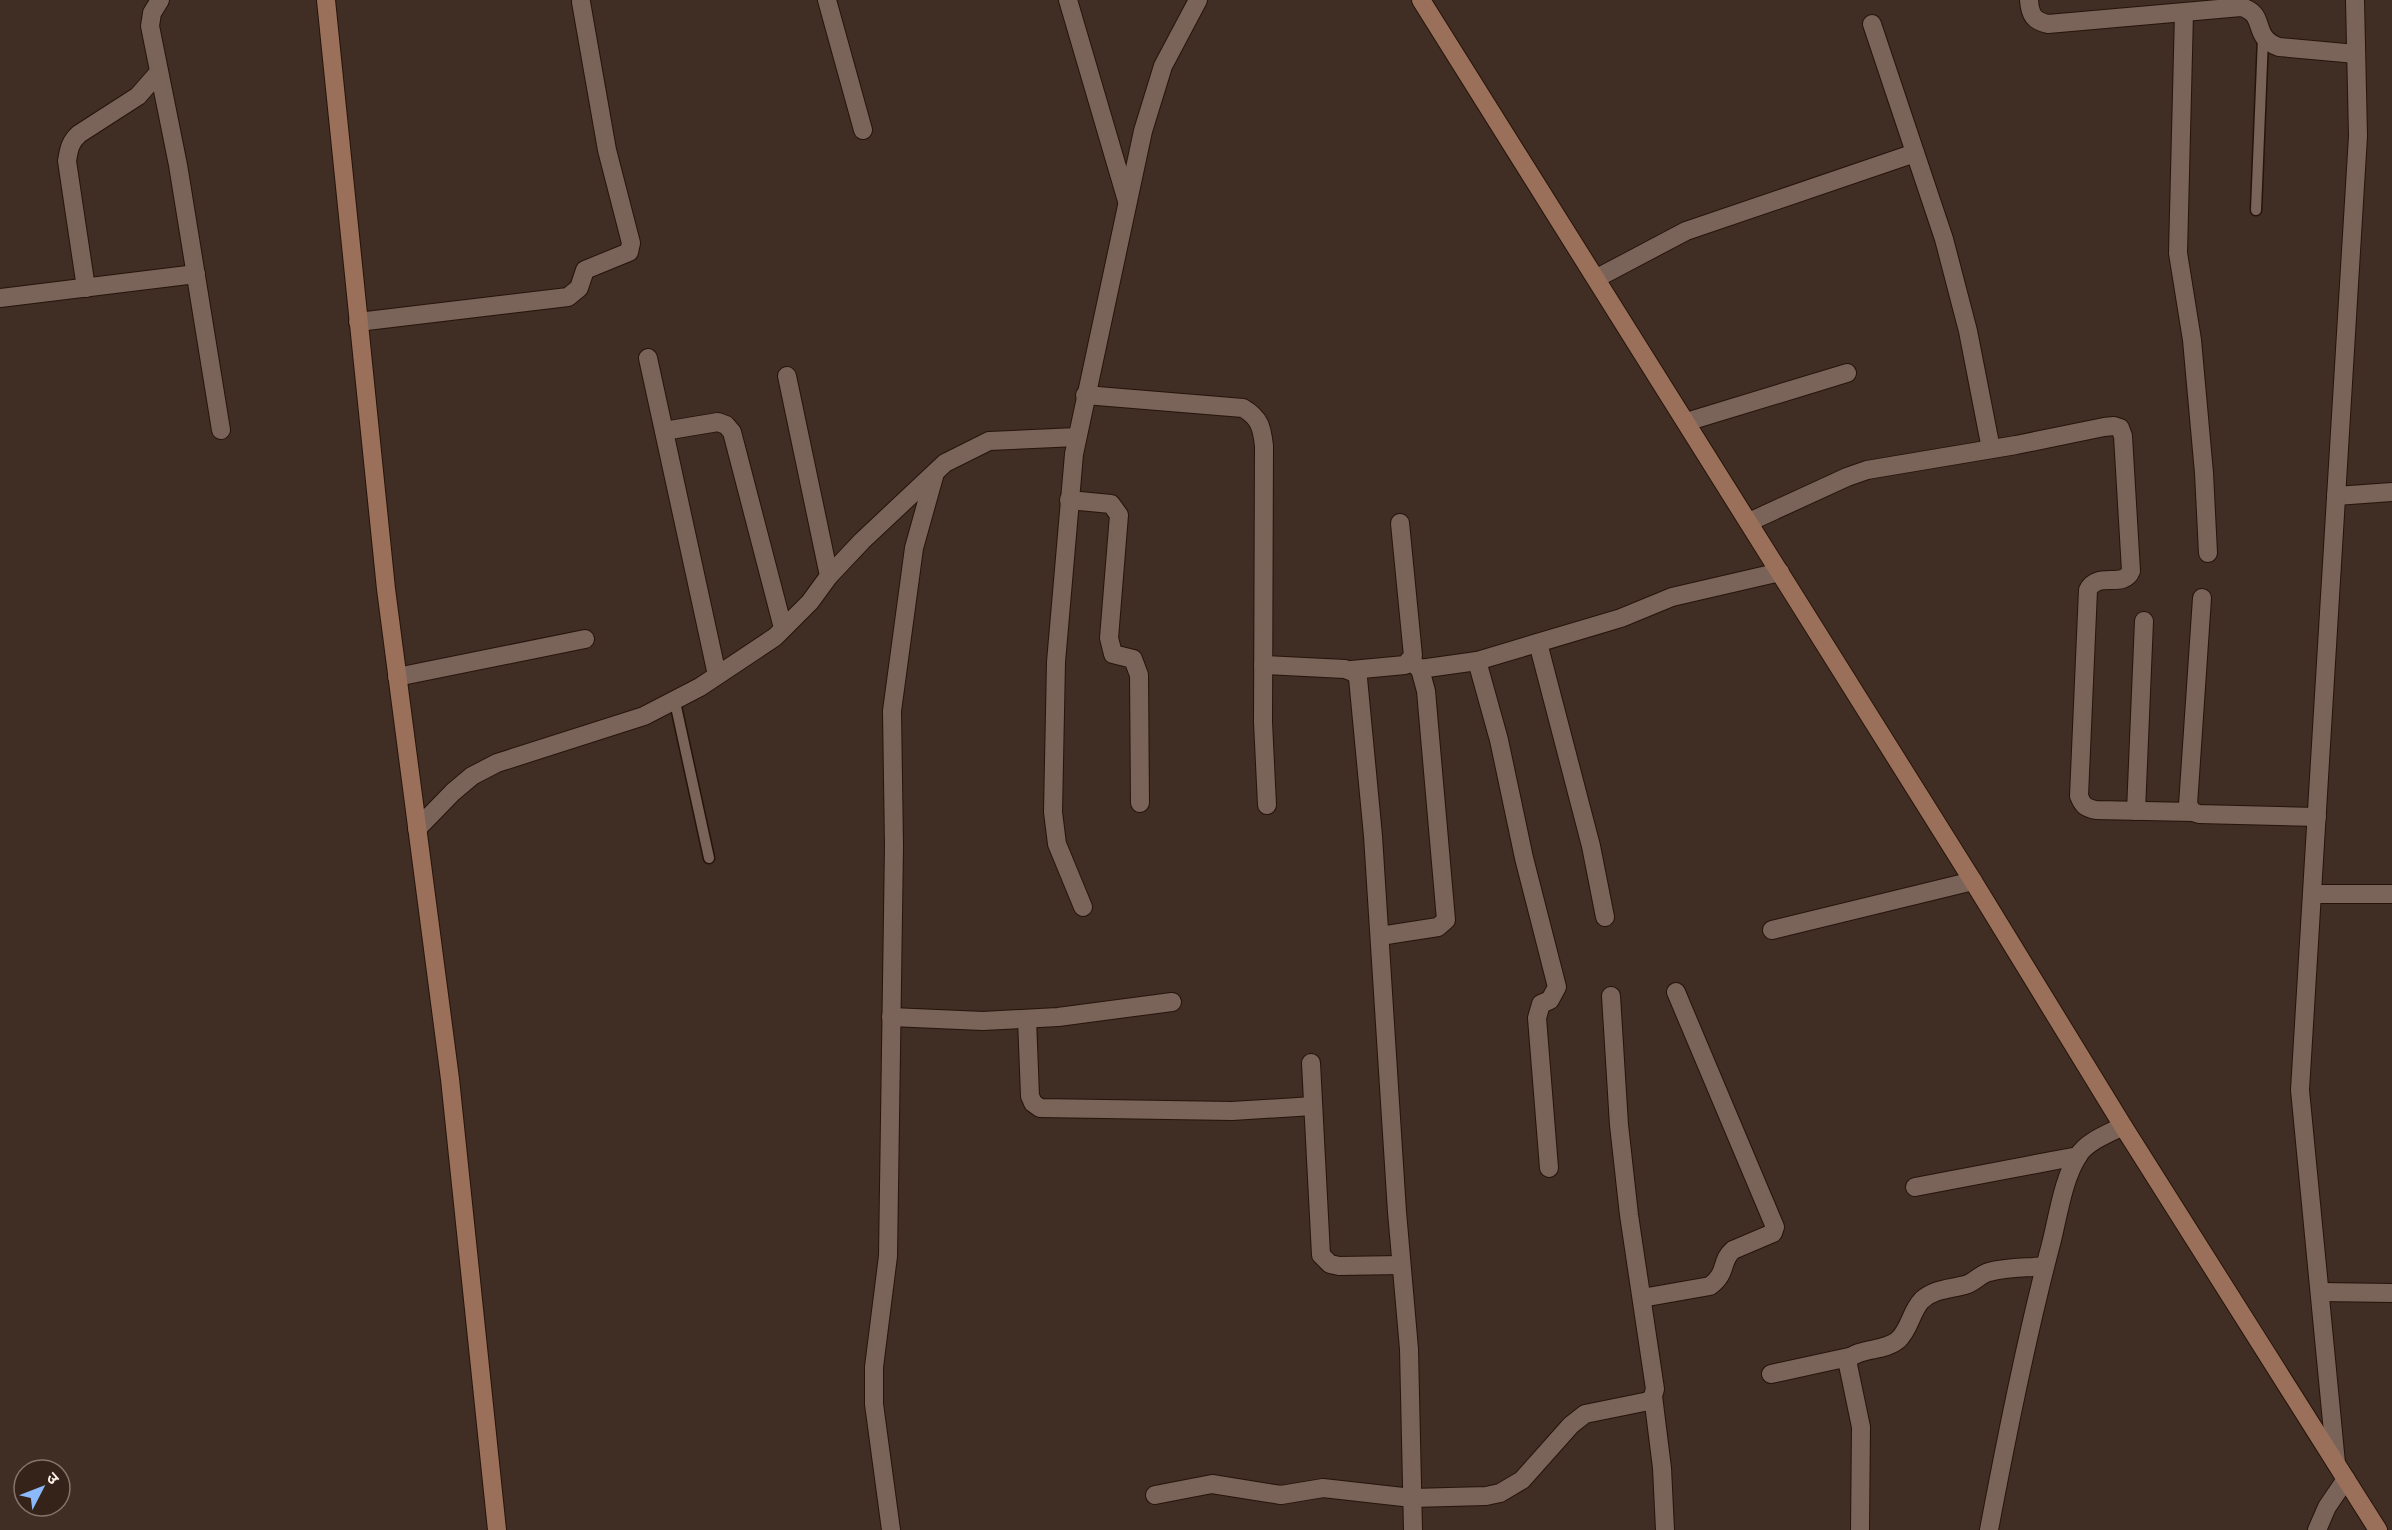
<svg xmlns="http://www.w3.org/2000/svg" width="2392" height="1530" font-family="'Titillium Web','Noto Sans Devanagari',sans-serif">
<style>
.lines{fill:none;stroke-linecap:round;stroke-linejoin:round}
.service-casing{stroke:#26140b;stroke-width:13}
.minor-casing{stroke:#26140b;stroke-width:20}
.secondary-casing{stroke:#26140b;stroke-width:20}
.service{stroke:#7a6358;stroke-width:10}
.minor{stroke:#7a6358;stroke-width:18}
.secondary{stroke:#9a705a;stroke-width:18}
</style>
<rect width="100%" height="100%" fill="#402d23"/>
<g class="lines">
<g class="service-casing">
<g id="service">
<polyline points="2256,210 2263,38"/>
<polyline points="675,702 709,858"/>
</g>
</g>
<g class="minor-casing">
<g id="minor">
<polyline points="160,0 152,13 150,26 178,165 221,430"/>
<polyline points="827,0 863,130"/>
<polyline points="1068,0 1127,201"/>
<path d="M2029 0C2030 15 2034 21 2048 24L2241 7C2268 14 2250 37 2279 47L2356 54"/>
<polyline points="2184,13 2178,253 2192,340 2204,473 2208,553"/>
<polyline points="1872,24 1944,239 1968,331 1991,449"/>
<polyline points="1597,278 1686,231 1915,153"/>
<path d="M86 288 67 161C69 149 70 142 79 134L138 96 159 72"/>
<polyline points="0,298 196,274"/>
<polyline points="358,322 568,297 579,288 585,270 629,252 631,243 607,150 581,2"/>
<polyline points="648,358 717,675"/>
<polyline points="787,376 829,576"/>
<path d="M1085 395 1243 408C1260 418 1262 428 1264 446L1263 722 1267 805"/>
<polyline points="1686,422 1847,373"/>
<polyline points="664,431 718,422 726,425 732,432 783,628"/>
<polyline points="2336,496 2392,492"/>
<polyline points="1069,500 1111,504 1119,515 1109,638 1113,654 1133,659 1139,675 1140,803"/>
<path d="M1749 522 1847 477 1867 470 2016 445 2104 427 2114 426 2120 428 2123 436 2131 571C2124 589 2097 571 2088 590L2079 796C2083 806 2086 808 2096 810L2193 812"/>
<polyline points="2202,598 2188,805 2193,812 2199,814 2317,817"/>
<polyline points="1538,643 1591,846 1605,917"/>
<polyline points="1477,661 1499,740 1524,858 1557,987 1550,1000 1541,1004 1537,1018 1549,1168"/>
<polyline points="1263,665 1345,669 1355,673 1358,678 1373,836 1397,1212 1409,1349 1413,1530"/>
<polyline points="1420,669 1477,661 1621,618 1672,597 1780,572"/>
<polyline points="1351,670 1405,665 1413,656 1400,523"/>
<polyline points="397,677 585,639"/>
<polyline points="2136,811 2144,621"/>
<polyline points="417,829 453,792 472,776 497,763 644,716 700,687 775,637 810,602 829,576 862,541 945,463 989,441 1077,437"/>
<polyline points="2312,894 2392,894"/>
<polyline points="1083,907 1057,844 1053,812 1056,662 1074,454 1143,131 1163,66 1198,0"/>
<polyline points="1772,930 1973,881"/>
<polyline points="1380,936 1438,927 1446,920 1426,691 1420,669 1410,661"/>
<polyline points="891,1017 983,1021 1058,1017 1172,1002"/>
<polyline points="1027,1019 1030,1096 1033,1103 1040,1108 1232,1111 1313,1106"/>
<polyline points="1311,1063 1321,1255 1330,1264 1339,1266 1401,1265"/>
<polyline points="1915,1187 2078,1156"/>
<polyline points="2320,1292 2392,1293"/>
<path d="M1642 1298 1710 1286C1728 1273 1720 1261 1733 1250L1773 1233 1775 1227 1676 992"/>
<polyline points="1771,1374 1849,1357"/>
<polyline points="1653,1396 1662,1468 1665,1530"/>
<polyline points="2336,1463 2300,1090 2358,136 2355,0"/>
<polyline points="1155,1495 1212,1484 1281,1495 1323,1488 1412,1498 1486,1496 1500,1493 1522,1480 1571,1425 1585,1414 1649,1401 1653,1396 1655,1389 1629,1215 1619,1125 1611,996"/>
<polyline points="891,1530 874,1404 874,1367 888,1256 894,846 892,711 914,548 935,473"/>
<path d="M1860 1530 1861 1427 1847 1360C1860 1347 1884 1352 1898 1340 1910 1329 1911 1311 1922 1300 1934 1289 1950 1289 1965 1285 1974 1283 1980 1274 1989 1272 2007 1267 2027 1268 2045 1266"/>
<path d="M1989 1530C2007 1434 2026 1338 2051 1244 2058 1217 2063 1179 2078 1156 2087 1141 2108 1134 2123 1126"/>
<polyline points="2317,1530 2327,1507 2346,1479"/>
</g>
</g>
<g class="secondary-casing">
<g id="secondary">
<polyline points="326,0 386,589 450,1079 497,1530"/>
<polyline points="1421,0 1973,881 2123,1126 2378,1530"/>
</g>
</g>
<use href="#service" class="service"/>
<use href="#minor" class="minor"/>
<use href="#secondary" class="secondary"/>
</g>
<g transform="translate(42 1488) rotate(48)"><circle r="28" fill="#352319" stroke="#85756c" stroke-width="1.5"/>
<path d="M0-4.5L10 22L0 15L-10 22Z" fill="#8cb9fc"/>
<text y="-9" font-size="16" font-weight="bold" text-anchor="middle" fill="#fcefe8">उ</text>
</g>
</svg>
